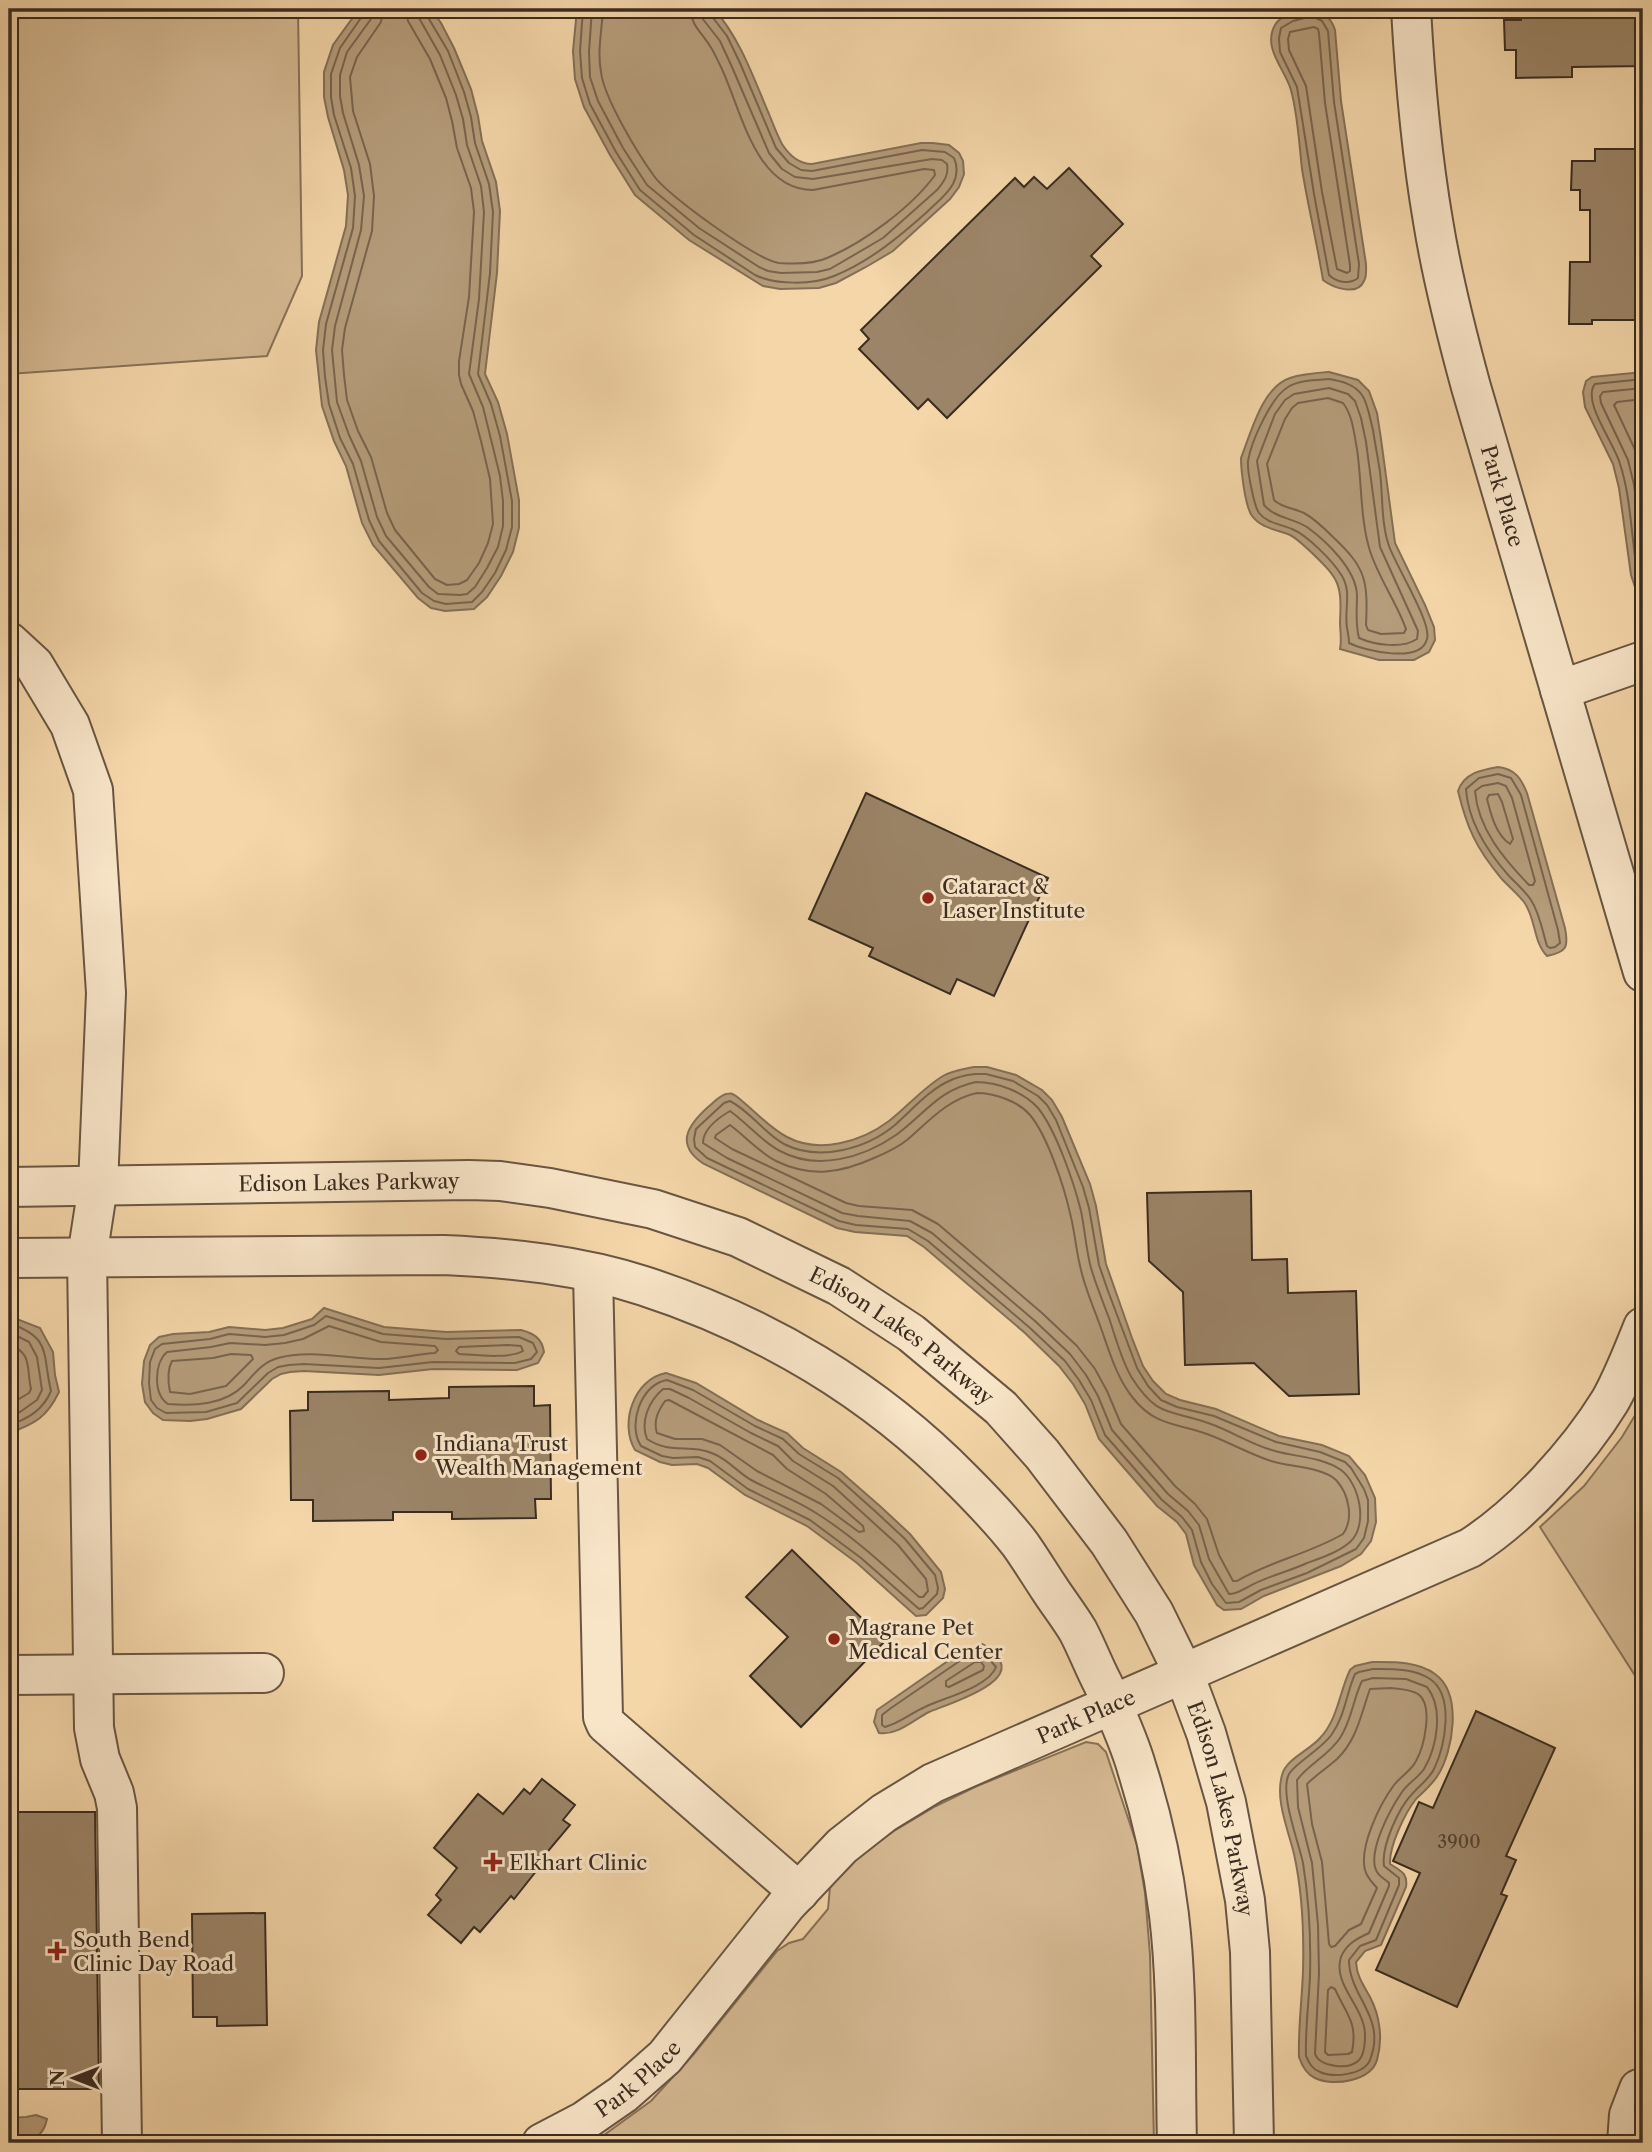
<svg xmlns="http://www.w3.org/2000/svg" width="1652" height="2152" font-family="'Libre Caslon Text',serif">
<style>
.green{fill:#d5b992;stroke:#887259;stroke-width:2}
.water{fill:#b59c7a;stroke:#846f56;stroke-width:2}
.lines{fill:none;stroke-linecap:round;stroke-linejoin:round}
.shore{stroke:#78644d;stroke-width:2}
.building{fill:#9b8467;stroke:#3b2c20;stroke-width:2}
.minor-casing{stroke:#695642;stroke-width:42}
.minor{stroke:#f8e4c7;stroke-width:38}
.poi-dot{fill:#8f2418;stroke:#f8e4c7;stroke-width:2.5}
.labels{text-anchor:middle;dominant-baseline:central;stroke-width:6;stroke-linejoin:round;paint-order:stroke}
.number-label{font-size:18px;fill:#534232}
.street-label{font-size:21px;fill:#3b2c20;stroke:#f8e4c7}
.poi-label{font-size:21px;fill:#3b2c20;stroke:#f8e4c7;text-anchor:start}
</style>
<rect width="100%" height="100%" fill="#f4d6a9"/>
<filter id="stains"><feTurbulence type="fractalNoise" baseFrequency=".00286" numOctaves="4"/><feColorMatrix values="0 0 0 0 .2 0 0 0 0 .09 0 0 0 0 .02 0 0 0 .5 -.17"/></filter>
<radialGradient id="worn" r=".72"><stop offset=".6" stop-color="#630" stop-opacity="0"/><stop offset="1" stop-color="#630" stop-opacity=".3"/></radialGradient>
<g class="green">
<polygon points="9,9 298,9 302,276 267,356 9,374"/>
<polygon points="1643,1402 1643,1688 1540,1527 1584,1486 1622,1437"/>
<polygon points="1086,1742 1098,1744 1106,1752 1137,1845 1145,1893 1150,1955 1154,2143 593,2143 651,2101 693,2055 777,1951 789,1943 803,1939 828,1909 830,1887 854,1859 894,1831 936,1806 977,1786"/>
</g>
<g class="water">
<polygon points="359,9 431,9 441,23 454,48 471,89 478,116 482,141 496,182 500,211 497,273 485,374 498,402 507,434 519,500 519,528 513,552 501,576 487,597 474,609 445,611 431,608 418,598 373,545 362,523 346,466 334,441 322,406 316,350 319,322 346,226 348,195 344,170 328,117 324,97 324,72 333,45"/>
<path d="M577 9H714C741 40 753 77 769 114 773 124 777 135 782 144 789 155 799 164 812 164L921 143H933L949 145 959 153 963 161 964 174 959 187 950 199 893 251 866 267 836 283 819 288 780 289 763 286 689 240 635 195 610 155 584 107 575 79 573 51Z"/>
<path d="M1308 12C1323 12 1330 15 1335 30L1341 101 1366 264C1366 269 1367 276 1364 281 1357 297 1332 287 1323 280 1317 243 1308 206 1302 169 1299 143 1298 116 1291 90 1285 69 1262 48 1275 25 1281 14 1298 13 1308 12Z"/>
<path d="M1329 372 1358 380 1369 391 1377 413 1381 439 1395 543 1425 605 1434 627 1435 640 1429 652 1414 660H1379L1340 649C1342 639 1340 632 1340 622 1342 583 1339 579 1311 552 1304 546 1298 539 1290 535 1276 529 1262 529 1252 516 1245 506 1241 470 1241 458 1251 433 1262 387 1290 378 1302 374 1316 373 1329 372Z"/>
<polygon points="1643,372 1643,598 1636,590 1631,575 1619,488 1613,464 1585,407 1583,392 1586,381 1592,377"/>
<path d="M1498 767C1515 769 1521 778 1527 793L1565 928C1569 948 1566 952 1547 956 1533 942 1536 918 1524 902 1517 893 1508 886 1501 878 1476 848 1467 828 1458 791 1464 773 1481 770 1498 767Z"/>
<path d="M974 1067H987L1016 1075 1042 1090 1052 1100 1062 1117 1090 1184 1096 1206 1106 1264 1132 1338 1143 1366 1153 1381 1166 1394 1180 1400 1216 1409 1279 1436 1322 1445 1349 1456 1365 1475 1375 1498 1376 1522 1371 1541 1361 1554 1341 1566 1264 1596 1241 1609 1224 1610 1217 1605 1194 1565 1186 1534 1177 1522 1157 1506 1099 1439 1085 1404 1073 1384 1059 1366 1025 1333 924 1247 907 1236 855 1232 837 1228 704 1164C675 1145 687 1126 708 1107 713 1103 719 1096 726 1094 732 1093 731 1093 736 1096 753 1109 768 1127 787 1137 819 1154 861 1142 889 1121 907 1107 923 1088 943 1076 952 1071 964 1069 974 1067Z"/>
<path d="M324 1308 384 1327 446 1332 521 1330C533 1333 542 1338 544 1352L538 1363 517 1370 433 1369 379 1375 304 1371 290 1372 281 1374 272 1379 241 1409 207 1419 190 1421 163 1420 153 1413 145 1402 142 1384 144 1361 150 1345 159 1337 173 1334 209 1332 229 1327 265 1330 283 1328 312 1319Z"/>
<path d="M9 1316 40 1328 53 1352 55 1375 59 1392C47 1417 35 1424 9 1433Z"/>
<path d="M666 1373 696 1383 758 1420 787 1433 803 1448 841 1472 881 1507 910 1534 941 1572 945 1589 943 1598 926 1615 916 1616 857 1563 807 1526 745 1495 708 1468 697 1464 672 1465 660 1462 635 1450C619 1423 634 1379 666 1373Z"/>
<path d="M982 1644C989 1647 993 1653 998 1658 1019 1683 945 1705 929 1712 913 1720 897 1736 879 1733L874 1722 877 1710 961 1652Z"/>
<path d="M1372 1662C1393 1662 1418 1661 1435 1674 1463 1694 1453 1751 1438 1775 1432 1785 1424 1791 1416 1799 1405 1813 1389 1846 1390 1864 1401 1871 1408 1873 1406 1887L1381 1945 1365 1951 1356 1962C1357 1977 1363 1984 1370 1997 1380 2016 1383 2039 1377 2060 1371 2081 1333 2087 1315 2078 1306 2074 1302 2066 1299 2057 1298 2029 1302 2000 1303 1971 1304 1934 1302 1890 1294 1854 1288 1829 1275 1800 1282 1775 1286 1759 1310 1750 1320 1738 1338 1719 1339 1693 1350 1670L1355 1666Z"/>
<path d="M36 2115 47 2119C42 2142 29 2139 9 2141V2118L26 2117Z"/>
</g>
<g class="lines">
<g class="shore">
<polyline points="364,9 363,15 340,48 331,74 331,97 334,115 351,168 355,196 353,228 326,324 323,350 325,377 329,404 340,438 353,464 369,520 379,541 422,593 434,601 446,604 472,602 482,592 495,573 506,550 512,527 512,501 500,436 491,404 478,374 490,273 493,212 489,184 475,143 471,117 464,92 448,51 426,14 426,9"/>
<polyline points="373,9 371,19 347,52 340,75 340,96 343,113 359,165 364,196 361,230 335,326 332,350 337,402 349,435 361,461 377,517 386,536 429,587 438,594 460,595 467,594 475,587 487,568 498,547 503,526 503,501 500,476 483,407 469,374 479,299 484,212 481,186 467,145 463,119 456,95 440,55 419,18 417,9"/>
<polyline points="383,9 381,22 357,57 350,77 353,111 370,164 374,196 372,231 345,328 342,350 344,375 347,400 358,431 371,457 387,513 395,530 435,579 447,585 459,584 467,580 479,563 488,543 493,524 490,479 481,441 473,411 461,384 459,375 459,361 469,297 474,212 471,188 457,148 452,121 446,98 430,59 408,21 406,9"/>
<path d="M583 9 580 51 582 78 590 104 616 152 640 190 694 235 755 275C775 285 813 285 834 276 869 262 899 237 927 212 936 203 947 195 953 184 957 176 958 167 954 158L945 152 922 150 812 171 801 170 789 163 776 148 740 63 727 36 710 14V9"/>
<path d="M592 9 589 52 590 77 598 101 623 148 647 185 699 228 759 267 768 271 781 273 817 272 830 269 883 238 938 189C944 181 949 175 947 164L942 160 932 159 813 179 795 177 782 169 769 153 732 67 720 41 702 18 701 9"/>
<path d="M603 9C602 30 597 51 601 72 604 98 638 154 654 176 667 195 757 260 779 263 793 264 814 264 827 258 863 243 912 207 935 175L934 170 924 169 813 190C754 190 741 107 720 65 717 59 714 52 710 46 702 33 691 25 690 9"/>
<path d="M1312 16 1322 21 1328 31 1334 102 1359 264 1358 278C1349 285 1336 282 1329 275L1314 194 1297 87 1280 52 1279 38 1281 28 1293 21Z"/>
<polygon points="1314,27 1318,29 1319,33 1325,103 1350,265 1350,271 1347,273 1337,269 1322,192 1306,86 1289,50 1288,39 1290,32"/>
<path d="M1329 379C1341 381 1354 384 1362 395 1368 404 1370 419 1373 430 1375 444 1378 458 1380 472 1383 497 1381 523 1389 546 1396 566 1432 623 1427 639 1421 664 1365 651 1349 643 1349 638 1348 633 1347 628 1344 609 1352 593 1342 576 1333 561 1307 535 1292 529 1280 524 1267 523 1259 513 1254 506 1247 470 1248 461 1251 442 1271 397 1288 387 1299 380 1316 380 1329 379Z"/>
<path d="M1643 379 1595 384C1581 401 1615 444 1620 464 1628 488 1630 514 1633 540 1635 556 1636 573 1643 588"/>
<path d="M1329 388 1348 394 1355 401 1361 418 1366 442 1380 547 1418 631 1417 639C1402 649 1375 645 1359 638 1355 623 1357 610 1357 595 1356 569 1326 541 1307 527 1293 518 1275 518 1264 505L1257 461 1275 414 1285 400 1294 394Z"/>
<polyline points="1643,388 1603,392 1600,396 1601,403 1628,460 1634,485 1643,549"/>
<path d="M1328 398 1343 403C1353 416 1354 434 1357 449 1362 483 1360 519 1370 551 1379 579 1397 603 1406 629L1404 633 1381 634 1368 630 1366 625C1368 580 1366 568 1333 537 1324 528 1315 519 1304 513 1294 508 1282 508 1274 500L1267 464 1285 419 1292 408 1298 403Z"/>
<polyline points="1643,399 1617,402 1614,405 1637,454 1643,477"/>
<path d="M1498 774 1511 778 1521 795 1558 930 1560 943 1555 947 1550 948 1547 946C1542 930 1540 914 1531 900 1525 891 1516 883 1509 876 1487 851 1468 822 1466 789L1479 778Z"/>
<path d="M1498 783 1506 786 1512 798 1535 881 1533 885H1529C1504 859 1478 829 1475 791L1482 786Z"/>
<path d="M1498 794 1502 802 1513 839 1510 844C1496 835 1491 815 1487 799L1489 795Z"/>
<path d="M975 1074H986L1013 1081 1038 1096 1047 1105 1056 1120 1083 1187 1089 1208 1099 1265 1108 1291 1137 1368 1148 1386 1161 1400 1177 1407 1214 1416 1276 1442 1320 1452 1345 1462 1351 1468 1364 1489 1368 1500V1521L1364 1538 1356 1549 1307 1573 1261 1590 1239 1602 1226 1603 1212 1584 1201 1562 1192 1530 1182 1517 1162 1500 1105 1435 1091 1400 1079 1380 1065 1361 1030 1328 928 1241 908 1229 856 1225 839 1221 707 1158 695 1147 694 1139 696 1129 724 1103 730 1101C750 1111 764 1133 784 1144 819 1162 866 1149 895 1125 912 1110 929 1090 949 1081 957 1077 966 1075 975 1074Z"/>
<path d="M976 1082C997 1082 1024 1092 1038 1108 1056 1130 1074 1183 1081 1211 1085 1230 1086 1250 1091 1268 1096 1285 1103 1302 1109 1318 1116 1338 1121 1360 1132 1378 1158 1419 1171 1409 1211 1424 1233 1432 1252 1445 1275 1451 1296 1457 1322 1457 1341 1470 1359 1483 1369 1525 1350 1542 1339 1552 1321 1558 1307 1563 1288 1572 1267 1576 1248 1587 1241 1590 1237 1594 1229 1594L1209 1559 1199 1525 1188 1511 1168 1494 1112 1430 1098 1396 1086 1375 1070 1354 1035 1321 932 1233 910 1221 858 1216 842 1213 727 1158 703 1143C703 1129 718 1118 730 1111 747 1123 761 1141 780 1151 817 1171 863 1158 896 1135 925 1114 938 1090 976 1082Z"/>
<path d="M977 1093C994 1093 1018 1101 1030 1115 1047 1135 1064 1186 1070 1213 1075 1232 1076 1251 1081 1270 1085 1287 1092 1304 1098 1320 1108 1346 1115 1376 1133 1398 1155 1426 1176 1423 1207 1434 1229 1442 1249 1454 1271 1461 1289 1467 1323 1467 1336 1480 1349 1494 1354 1519 1343 1534 1309 1554 1270 1561 1237 1581H1233L1219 1555 1207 1519 1195 1504 1175 1486 1121 1424 1107 1391 1095 1369 1077 1346 1042 1313 938 1224 912 1210 859 1206 846 1203 732 1149 715 1138 716 1135 730 1125C746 1137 759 1152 776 1161 811 1178 841 1173 874 1158 886 1153 897 1148 907 1140 929 1121 948 1099 977 1093Z"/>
<polygon points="326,1316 383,1334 446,1339 519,1337 533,1343 537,1352 531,1359 515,1363 433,1362 379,1368 304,1364 289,1365 278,1367 268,1373 237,1403 206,1412 166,1413 157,1408 151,1400 149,1383 150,1362 155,1349 162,1344 210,1339 229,1334 265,1337 284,1335 314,1325"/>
<path d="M9 1323C52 1338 42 1353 51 1391 43 1410 28 1419 9 1425"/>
<path d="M329 1326 381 1342 435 1346 438 1350 435 1353C417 1354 399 1359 381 1359 348 1359 310 1349 278 1358 263 1362 254 1374 244 1385 225 1405 194 1406 168 1404 153 1394 154 1363 167 1352L211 1347 230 1343 265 1345 285 1343 303 1339Z"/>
<polyline points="9,1332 29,1342 37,1357 42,1390 37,1400 20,1412 9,1416"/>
<path d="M9 1344C33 1354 26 1367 31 1389L29 1393 9 1405"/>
<path d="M508 1345 521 1346 523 1351C509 1359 476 1355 459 1354L456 1351 459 1347Z"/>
<path d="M231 1354 251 1355 253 1359 226 1386 190 1394 170 1392C168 1382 167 1370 172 1361L213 1358Z"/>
<path d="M667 1380 693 1390 755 1426 783 1439 799 1454 838 1478 876 1512 905 1539 935 1575 938 1588 937 1594 923 1608 919 1609 861 1558 810 1520 748 1489 710 1461 698 1457 673 1458 662 1456 641 1446C627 1425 641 1384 667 1380Z"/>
<path d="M663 1389H670L689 1398 751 1433 778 1446 793 1461 833 1486 898 1545 926 1579 928 1591 923 1597H919C886 1567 853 1536 816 1513 796 1500 774 1492 753 1481 739 1474 729 1460 714 1454 691 1443 671 1455 647 1439 640 1421 649 1401 663 1389Z"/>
<path d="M669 1400 773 1455 787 1469 826 1494 863 1526 864 1531 859 1532 821 1504 757 1471 720 1445 702 1439H675L657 1433C653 1421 658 1411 665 1401Z"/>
<path d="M978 1652 984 1653 996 1667C989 1687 943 1698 925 1707 911 1713 900 1723 885 1727L882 1725V1715L891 1708 964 1658Z"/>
<polygon points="975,1662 981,1662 984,1666 983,1670 949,1687 946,1686 946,1681"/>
<path d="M1373 1669C1391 1669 1414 1668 1430 1679 1455 1696 1445 1746 1434 1769 1429 1779 1420 1785 1413 1793 1399 1807 1381 1846 1384 1866L1399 1878V1885L1376 1940 1360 1946 1349 1960C1349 1997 1387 2017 1370 2060 1364 2075 1333 2078 1320 2072 1312 2069 1309 2063 1306 2056 1305 2029 1309 2002 1310 1975 1311 1938 1309 1900 1303 1863 1299 1843 1279 1793 1289 1774 1295 1763 1322 1749 1332 1734 1345 1716 1346 1694 1355 1674L1359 1672Z"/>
<path d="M1373 1678 1406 1679 1427 1687C1444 1708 1437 1747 1424 1769 1418 1778 1408 1783 1402 1792 1391 1808 1366 1853 1377 1872 1380 1877 1385 1879 1389 1883V1886L1369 1933C1358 1938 1346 1944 1341 1957 1332 1985 1365 2007 1365 2035 1365 2042 1364 2056 1358 2061 1348 2070 1320 2067 1315 2054L1319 1973 1318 1925 1312 1863 1298 1807 1297 1780C1309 1764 1329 1755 1340 1738 1352 1720 1353 1699 1362 1681Z"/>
<path d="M1391 1688C1400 1689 1410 1689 1418 1694 1434 1705 1424 1747 1416 1761 1411 1771 1401 1776 1394 1785 1380 1804 1359 1846 1365 1870 1367 1878 1373 1883 1377 1888L1361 1924 1349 1930 1335 1946 1331 1947 1329 1944 1322 1862 1312 1824 1307 1784C1316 1775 1327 1768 1337 1759 1357 1740 1361 1714 1370 1689Z"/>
<path d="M1331 1987 1335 1989C1346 2014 1358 2022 1352 2052L1348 2054 1328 2055 1325 2052 1328 1990Z"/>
</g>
</g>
<g class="building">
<polygon points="1521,9 1643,9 1643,66 1572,67 1572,77 1516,78 1516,50 1505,50 1504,20 1521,20"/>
<polygon points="1595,149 1643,149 1643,320 1592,320 1592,324 1569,324 1570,262 1590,262 1590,210 1580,210 1580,190 1571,190 1572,161 1595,161"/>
<polygon points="1069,168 1123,224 1091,256 1101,266 947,418 928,399 918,409 859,349 869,339 861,330 1015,178 1024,187 1034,177 1047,189"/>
<polygon points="866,793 1048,878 994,996 957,979 950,994 869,956 873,948 809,919"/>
<polygon points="1251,1191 1252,1260 1287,1259 1288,1293 1356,1291 1359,1394 1289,1396 1254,1363 1185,1365 1183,1292 1149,1261 1147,1193"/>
<polygon points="534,1386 534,1406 550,1405 551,1499 535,1499 536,1518 452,1519 452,1512 393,1512 393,1520 313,1521 313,1500 291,1500 290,1411 308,1410 308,1392 389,1391 389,1400 449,1398 449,1387"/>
<polygon points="792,1550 885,1641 801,1727 750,1676 788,1637 746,1597"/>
<polygon points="1476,1711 1555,1748 1506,1856 1516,1860 1501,1894 1507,1896 1457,2007 1376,1970 1420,1873 1393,1861 1419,1802 1433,1808"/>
<polygon points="542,1779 575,1805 563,1820 570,1825 538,1863 541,1865 514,1899 511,1896 480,1932 474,1927 461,1943 428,1915 441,1900 436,1895 457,1868 434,1848 478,1794 503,1814 524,1789 530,1794"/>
<polygon points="9,1812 95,1812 99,2089 9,2089"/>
<polygon points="265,1913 267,2025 217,2026 217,2017 193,2017 192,1914"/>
</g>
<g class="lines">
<g class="minor-casing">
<g id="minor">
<path id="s1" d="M1411 9C1415 80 1421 151 1433 221 1442 277 1456 332 1471 387L1643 972"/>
<polyline points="9,642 34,665 70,725 93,790 106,993 98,1186 87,1257 94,1728 100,1759 114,1793 117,1808 122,2143"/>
<polyline points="1560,690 1643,661"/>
<path id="s2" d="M9 1187 469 1180 500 1181 550 1188 653 1209 738 1237 839 1286 911 1333 1001 1408 1042 1454 1109 1542 1154 1613 1184 1674 1206 1733 1226 1802 1245 1900 1250 1952 1254 2143"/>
<path d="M9 1258 444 1255C511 1258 580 1265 644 1286 764 1325 874 1390 963 1481 983 1501 1003 1522 1020 1544 1030 1558 1039 1573 1049 1588 1058 1602 1069 1616 1078 1631 1087 1648 1094 1667 1103 1684 1115 1711 1129 1740 1137 1769 1152 1816 1163 1866 1169 1915 1178 1990 1175 2068 1177 2143"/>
<polyline points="593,1273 603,1717 606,1724 799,1892"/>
<polyline points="9,1675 264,1673"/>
<path id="s3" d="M542 2143 584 2121 623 2094 665 2057 787 1904 842 1846 884 1813 933 1783 1470 1548C1522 1515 1578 1453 1610 1401 1623 1378 1633 1352 1643 1327"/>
<polyline points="1627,2143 1629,2115 1639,2089 1643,2089"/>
</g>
</g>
<use href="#minor" class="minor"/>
</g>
<g class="poi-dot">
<circle cx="928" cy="898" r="7"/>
<circle cx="421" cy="1455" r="7"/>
<circle cx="834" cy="1639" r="7"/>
<path d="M489.5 1851.5h7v7h7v7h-7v7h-7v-7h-7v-7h7z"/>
<path d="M53.5 1940.5h7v7h7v7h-7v7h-7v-7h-7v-7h7z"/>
</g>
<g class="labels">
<g class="number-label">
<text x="1459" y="1842">3900</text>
</g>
<g class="street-label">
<text stroke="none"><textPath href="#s1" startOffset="497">Park Place</textPath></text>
<text stroke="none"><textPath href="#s2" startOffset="340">Edison Lakes Parkway</textPath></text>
<text stroke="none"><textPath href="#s2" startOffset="928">Edison Lakes Parkway</textPath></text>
<text stroke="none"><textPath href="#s3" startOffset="704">Park Place</textPath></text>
<text stroke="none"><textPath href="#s2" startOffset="1516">Edison Lakes Parkway</textPath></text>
<text stroke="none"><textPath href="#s3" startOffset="116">Park Place</textPath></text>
</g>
<g class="poi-label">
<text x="942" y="886">Cataract &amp;<tspan x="942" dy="24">Laser Institute</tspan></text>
<text x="435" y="1443">Indiana Trust<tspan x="435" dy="24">Wealth Management</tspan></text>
<text x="848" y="1627">Magrane Pet<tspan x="848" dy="24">Medical Center</tspan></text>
<text x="509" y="1862">Elkhart Clinic</text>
<text x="73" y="1939">South Bend<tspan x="73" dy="24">Clinic Day Road</tspan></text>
</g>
</g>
<rect width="1652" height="2152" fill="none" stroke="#f4d6a9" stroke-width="35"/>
<rect x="10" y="10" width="1631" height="2131" fill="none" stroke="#3b2c20" stroke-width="3.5"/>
<rect x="18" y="18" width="1617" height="2117" fill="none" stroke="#3b2c20" stroke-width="2"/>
<g transform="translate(74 2078) rotate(270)" stroke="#f8e4c7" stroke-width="5" paint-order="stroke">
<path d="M0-5L12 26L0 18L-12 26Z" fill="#3b2c20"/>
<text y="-10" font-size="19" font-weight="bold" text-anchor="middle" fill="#3b2c20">N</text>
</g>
<rect width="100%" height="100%" filter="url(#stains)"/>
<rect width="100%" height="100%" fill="url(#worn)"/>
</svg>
